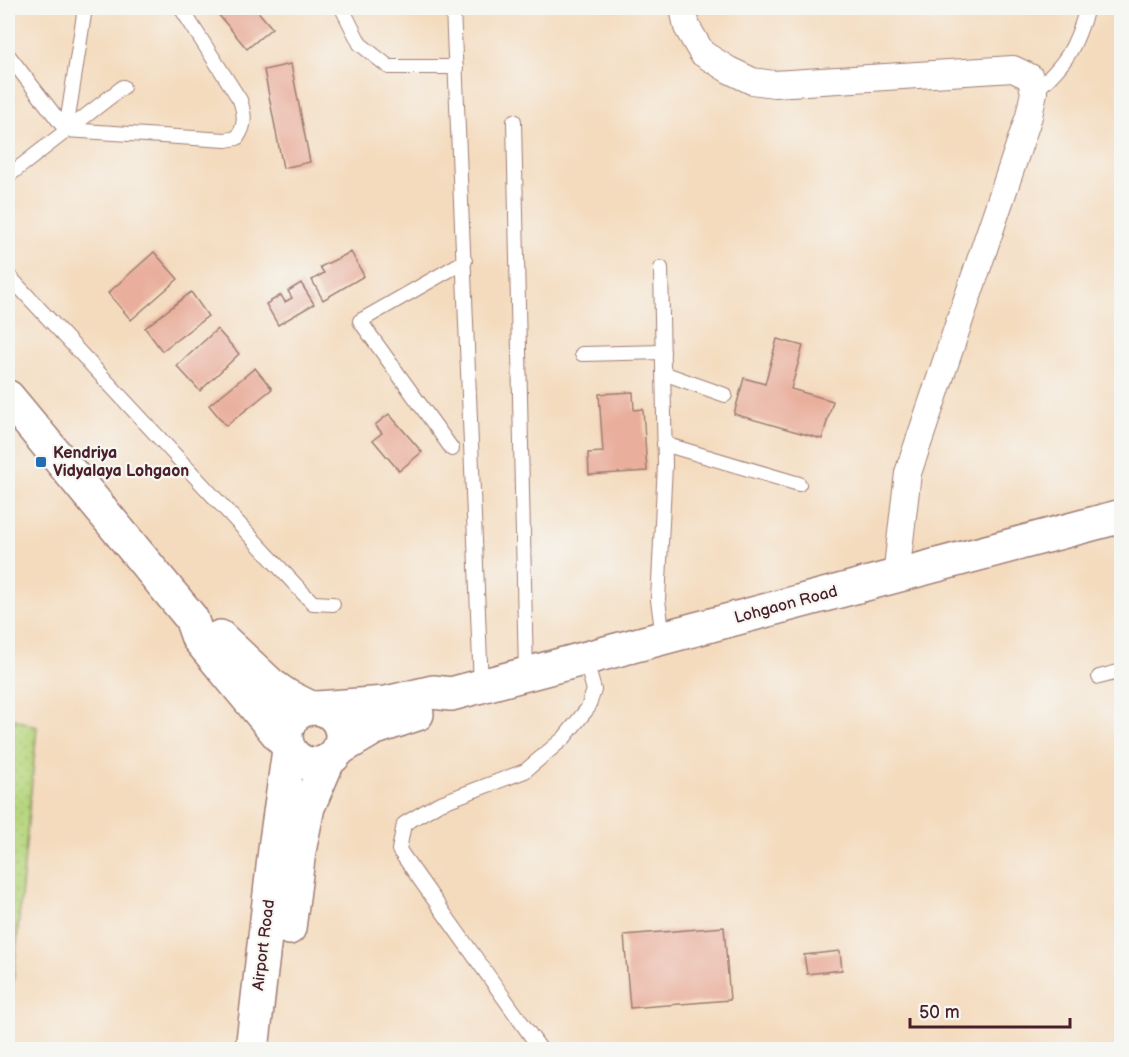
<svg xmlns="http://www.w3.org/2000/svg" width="1129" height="1057" font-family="'Balsamiq Sans',sans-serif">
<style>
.grass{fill:url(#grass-dots);stroke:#807a54;stroke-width:1.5}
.building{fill:#e9af9c}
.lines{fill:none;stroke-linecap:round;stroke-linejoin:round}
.lane-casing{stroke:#9f7d74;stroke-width:16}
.street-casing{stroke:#9f7d74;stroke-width:28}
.secondary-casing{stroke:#9f7d74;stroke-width:36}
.primary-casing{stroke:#9f7d74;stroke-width:36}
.lane{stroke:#fff;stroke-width:14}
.street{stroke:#fff;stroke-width:26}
.secondary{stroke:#fff;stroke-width:33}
.primary{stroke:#fff;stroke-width:33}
.poi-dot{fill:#1f6fb2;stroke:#f6f6f2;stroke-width:2}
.labels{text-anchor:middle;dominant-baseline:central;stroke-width:4.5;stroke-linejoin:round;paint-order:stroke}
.poi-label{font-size:16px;font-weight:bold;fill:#4a1f2b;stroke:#f6f6f2;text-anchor:start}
.street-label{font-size:16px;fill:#4a1f2b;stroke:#f6f6f2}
</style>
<defs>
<pattern id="grass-dots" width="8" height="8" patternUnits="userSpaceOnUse" patternTransform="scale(1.5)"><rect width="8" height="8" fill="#b6d67d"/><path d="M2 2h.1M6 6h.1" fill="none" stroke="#9eb76c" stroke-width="1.8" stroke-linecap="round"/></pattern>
</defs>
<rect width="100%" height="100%" fill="#f6f6f2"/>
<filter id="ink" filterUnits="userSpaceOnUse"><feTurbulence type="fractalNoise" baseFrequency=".0167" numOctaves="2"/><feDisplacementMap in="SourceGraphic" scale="12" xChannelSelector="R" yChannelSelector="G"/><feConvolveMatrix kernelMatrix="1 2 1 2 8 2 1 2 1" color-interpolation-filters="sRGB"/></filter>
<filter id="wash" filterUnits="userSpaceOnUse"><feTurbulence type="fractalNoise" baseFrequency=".008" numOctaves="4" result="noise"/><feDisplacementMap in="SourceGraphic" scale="24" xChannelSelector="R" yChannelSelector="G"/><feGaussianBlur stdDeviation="1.35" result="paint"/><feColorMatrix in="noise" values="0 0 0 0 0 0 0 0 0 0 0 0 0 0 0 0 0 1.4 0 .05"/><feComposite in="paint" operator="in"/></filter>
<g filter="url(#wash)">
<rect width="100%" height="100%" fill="#f4dbbe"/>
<polygon class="grass" points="8,717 37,727 8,1035"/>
<g id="blocks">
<g class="building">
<polygon points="213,8 255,8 272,28 247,49"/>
<polygon points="291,64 310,162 283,168 264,70"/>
<polygon points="154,252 178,279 131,320 108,293"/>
<polygon points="351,252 364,276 323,300 312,280 324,273 320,267"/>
<polygon points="301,283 314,304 278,325 266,304 281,295 285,302 292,298 288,291"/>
<polygon points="191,292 208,316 162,351 145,328"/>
<polygon points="217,329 239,354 200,391 177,366"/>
<polygon points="777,339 803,346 791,389 833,401 822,439 734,414 744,378 765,384"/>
<polygon points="255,368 272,389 226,426 209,405"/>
<polygon points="633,392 634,410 643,409 647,471 589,475 588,453 603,452 599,394"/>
<polygon points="389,414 422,452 399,471 373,440 382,433 375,425"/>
<polygon points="724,927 730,1000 630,1008 624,935"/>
<polygon points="840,951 842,970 807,974 804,955"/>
</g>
</g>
</g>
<g filter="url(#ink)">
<use href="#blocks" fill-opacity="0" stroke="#9f7d74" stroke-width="1.5"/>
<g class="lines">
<g class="lane-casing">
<g id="lane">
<path d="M85 8 66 130 226 140 237 138C246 125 245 115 240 100L181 8"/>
<polyline points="342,8 360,44 389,67 456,67"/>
<polyline points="453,8 481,686"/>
<polyline points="8,55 66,130"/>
<path d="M1034 92C1066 64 1075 49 1087 8"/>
<polyline points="514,121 526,674"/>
<polyline points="8,176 123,87"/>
<polyline points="661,268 665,465 658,600 663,637"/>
<polyline points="8,275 304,594 313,603 333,604"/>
<polyline points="582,354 663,352"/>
<polyline points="663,373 725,395"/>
<polyline points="664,444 799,484"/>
<polyline points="452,449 360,321 465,261"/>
<polyline points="1099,677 1122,671"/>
<polyline points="541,1050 399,850 404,824 438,804 525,771 564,738 588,708 594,690 585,658"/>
</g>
</g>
<g class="street-casing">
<polyline id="street" points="683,8 687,27 702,53 729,70 752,81 774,84 1013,69 1030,77 1034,92 1029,116 908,473 896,576"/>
</g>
<g class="secondary-casing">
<g id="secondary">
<polyline points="289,928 299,851 308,807 328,761"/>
<polyline points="252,1050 276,841 289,750"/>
</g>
</g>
<g class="primary-casing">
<g id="primary">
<polyline points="8,397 191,618 198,638 287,745"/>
<polyline points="220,637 271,685 287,696 311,708"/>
<circle cx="314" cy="736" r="28"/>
<polyline points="317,708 386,703 433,692 451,694 1122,516"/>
<polyline points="339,749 373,729 417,714"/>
</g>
</g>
<use href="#lane" class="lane"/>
<use href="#street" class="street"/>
<use href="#secondary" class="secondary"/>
<use href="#primary" class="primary"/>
</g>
</g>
<rect class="poi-dot" x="35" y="456" width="12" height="12" rx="3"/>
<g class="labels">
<g class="poi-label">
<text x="53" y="453">Kendriya<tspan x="53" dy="18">Vidyalaya Lohgaon</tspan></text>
</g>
<g class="street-label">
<text transform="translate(786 605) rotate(-15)">Lohgaon Road</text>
<text transform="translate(264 945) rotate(-83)">Airport Road</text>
</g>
</g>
<rect width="1129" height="1057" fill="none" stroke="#f6f6f2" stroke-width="30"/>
<path d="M910 1018v9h160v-9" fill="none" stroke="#4a1f2b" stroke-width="3"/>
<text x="919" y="1018" font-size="18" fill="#4a1f2b" stroke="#f6f6f2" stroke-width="4.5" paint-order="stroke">50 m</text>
</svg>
